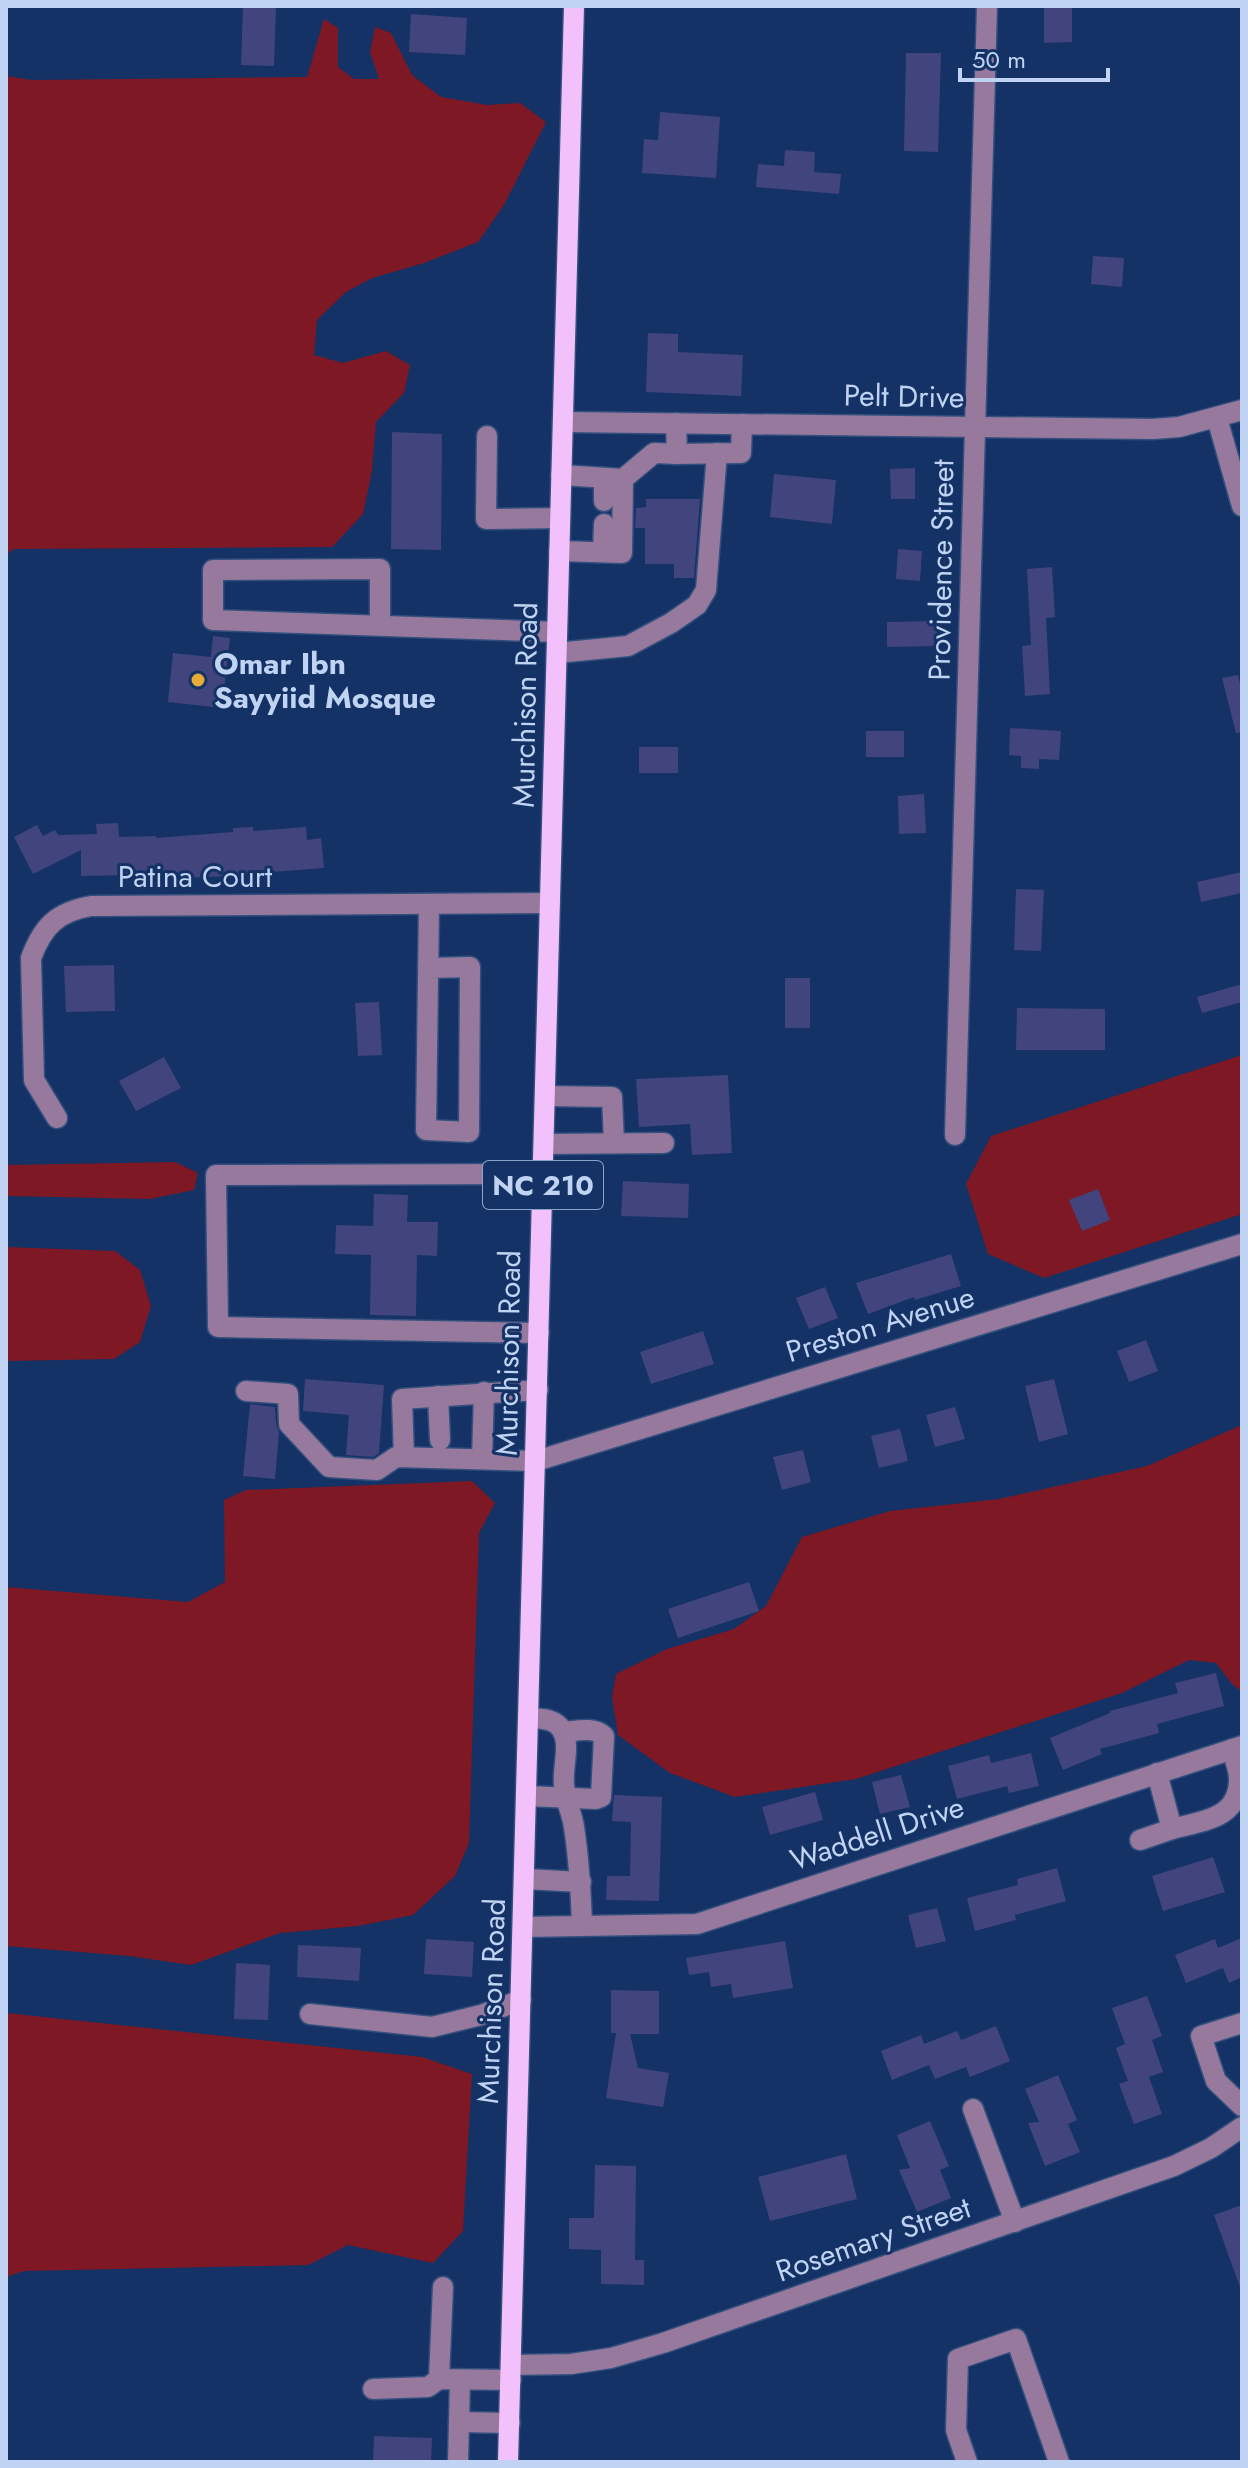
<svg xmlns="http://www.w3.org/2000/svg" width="1248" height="2468" font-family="Jost,sans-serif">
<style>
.green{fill:#7d1824}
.building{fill:#42447e}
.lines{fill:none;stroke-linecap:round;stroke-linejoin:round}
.minor-casing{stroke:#334f7e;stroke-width:23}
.major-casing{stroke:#334f7e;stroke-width:23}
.minor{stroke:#96799d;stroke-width:20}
.major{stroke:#f2c1fc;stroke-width:20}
.poi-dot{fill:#e7ac36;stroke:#143265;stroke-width:3}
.labels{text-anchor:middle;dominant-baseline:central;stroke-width:6;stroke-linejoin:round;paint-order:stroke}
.shield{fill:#143265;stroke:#8ca3c8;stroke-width:2}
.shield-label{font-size:28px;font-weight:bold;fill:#c0d3f2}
.street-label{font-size:30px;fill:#c0d3f2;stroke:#143265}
.poi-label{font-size:30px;font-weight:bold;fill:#c0d3f2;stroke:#143265;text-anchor:start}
</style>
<rect width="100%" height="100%" fill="#143265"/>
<g class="green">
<polygon points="324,19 338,28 338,67 354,79 379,79 370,52 375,27 391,33 412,75 441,97 487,105 520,103 546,122 504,205 478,242 424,263 372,278 346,292 317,320 314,355 343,363 386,351 410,365 404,393 376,422 372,471 363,514 332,547 14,549 6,555 6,76 32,80 307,77"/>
<polygon points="1242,1055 1242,1214 1044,1278 988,1254 966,1184 991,1136"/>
<polygon points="175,1162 198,1173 194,1190 150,1199 6,1196 6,1165"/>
<polygon points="6,1247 115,1251 140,1270 151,1306 140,1342 114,1359 6,1361"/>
<polygon points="1242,1425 1242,1692 1232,1684 1216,1663 1189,1660 1122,1693 856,1779 735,1797 670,1773 618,1735 612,1697 616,1674 667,1649 734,1629 766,1606 802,1537 890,1511 999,1499 1147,1466"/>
<polygon points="472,1481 495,1503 479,1533 469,1843 455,1876 413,1915 358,1926 280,1933 191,1965 129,1956 6,1946 6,1587 188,1602 225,1582 224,1500 246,1490"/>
<polygon points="6,2013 422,2057 472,2074 463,2231 433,2263 348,2245 308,2265 24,2271 6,2277"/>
</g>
<g class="building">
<polygon points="243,6 276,6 274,66 241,65"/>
<polygon points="1044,6 1072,6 1072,42 1044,43"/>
<polygon points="411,14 467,18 465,55 409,52"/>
<polygon points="906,53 941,53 938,152 904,151"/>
<polygon points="660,112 720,117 716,178 642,173 644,139 658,140"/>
<polygon points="785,150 815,152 814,172 841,174 839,194 756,187 758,164 784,166"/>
<polygon points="1093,256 1124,258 1122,287 1091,284"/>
<polygon points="648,333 678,334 678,352 743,355 741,396 646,392"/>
<polygon points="392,432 442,434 441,550 391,549"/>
<polygon points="915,468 915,499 891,499 890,469"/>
<polygon points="774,474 836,480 832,524 770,517"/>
<polygon points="646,499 700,499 694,578 674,578 674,564 645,564 645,528 635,528 636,508 646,507"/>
<polygon points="898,549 922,551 920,581 896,579"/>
<polygon points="1052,567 1055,617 1046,618 1050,694 1025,696 1022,646 1031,645 1027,569"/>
<polygon points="937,621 937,646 887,647 887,622"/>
<polygon points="213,636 230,638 222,708 168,702 173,653 211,657"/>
<polygon points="1238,675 1242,692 1242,732 1236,733 1222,678"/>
<polygon points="1010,728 1061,731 1059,760 1039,759 1039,769 1021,768 1021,756 1009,755"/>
<rect x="866" y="731" width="38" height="26"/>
<rect x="639" y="747" width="39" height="26"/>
<polygon points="924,794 926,833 899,834 898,796"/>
<polygon points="118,823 119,837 156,836 156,838 233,832 233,828 253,827 253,831 306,827 307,840 321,838 324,868 272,872 272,874 184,878 132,879 132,875 81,876 81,850 33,874 14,837 37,825 43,836 55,830 58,835 97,834 96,824"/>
<polygon points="1242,872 1242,893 1201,902 1197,882"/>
<polygon points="1016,889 1044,890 1041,951 1014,950"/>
<polygon points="114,965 115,1011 66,1012 64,966"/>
<rect x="785" y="978" width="25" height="50"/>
<polygon points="1242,984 1242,1002 1202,1013 1197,997"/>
<polygon points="379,1002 382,1055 358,1056 355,1003"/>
<polygon points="1017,1008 1105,1009 1105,1050 1016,1050"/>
<polygon points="164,1057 181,1088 136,1111 119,1081"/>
<polygon points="728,1075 732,1153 692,1155 690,1124 639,1127 636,1079"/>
<polygon points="623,1181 689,1184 688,1218 621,1216"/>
<polygon points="1098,1189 1110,1220 1082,1231 1069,1200"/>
<polygon points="374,1194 408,1195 407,1222 438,1222 437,1256 417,1255 416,1316 370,1315 371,1255 335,1254 336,1225 373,1226"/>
<polygon points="951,1254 961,1286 915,1300 914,1297 868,1314 856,1283"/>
<polygon points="825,1287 838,1318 809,1329 796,1298"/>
<polygon points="703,1331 714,1364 651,1384 640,1352"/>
<polygon points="1146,1340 1158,1371 1129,1382 1117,1351"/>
<polygon points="305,1379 384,1385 379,1453 373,1457 346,1455 349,1415 303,1411"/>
<polygon points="1054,1379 1068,1434 1039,1442 1025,1386"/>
<polygon points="250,1404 275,1407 276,1424 279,1433 275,1479 243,1476"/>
<polygon points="955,1407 965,1439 935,1447 926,1415"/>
<polygon points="900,1429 908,1461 879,1468 871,1436"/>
<polygon points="803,1450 811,1482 782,1490 773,1457"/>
<polygon points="749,1582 759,1611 678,1638 668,1609"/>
<polygon points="1216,1673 1224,1706 1157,1724 1159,1733 1100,1749 1102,1754 1063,1770 1050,1738 1110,1713 1110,1711 1178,1693 1175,1683"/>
<polygon points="1031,1753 1039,1786 1009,1793 1007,1786 957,1799 948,1766 989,1755 991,1763"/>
<polygon points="901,1775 910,1807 880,1814 872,1782"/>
<polygon points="815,1792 823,1820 770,1835 762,1807"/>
<polygon points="614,1795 662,1797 659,1901 606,1900 607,1876 630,1876 631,1822 612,1821"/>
<polygon points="1213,1857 1225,1892 1163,1911 1152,1876"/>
<polygon points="1057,1868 1066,1901 1015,1915 1016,1920 975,1931 967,1898 1018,1885 1017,1879"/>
<polygon points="937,1908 946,1941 916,1948 908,1915"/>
<polygon points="1242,1938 1242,1977 1229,1983 1223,1968 1186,1983 1175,1955 1215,1939 1218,1948"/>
<polygon points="426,1939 474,1942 472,1977 424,1974"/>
<polygon points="785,1941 793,1988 733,1998 731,1984 711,1987 709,1972 689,1975 686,1958"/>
<polygon points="298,1945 361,1948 359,1981 297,1977"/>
<polygon points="236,1963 270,1965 268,2020 234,2019"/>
<polygon points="611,1990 659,1991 659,2034 630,2034 638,2068 669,2073 663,2107 606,2098 616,2033 611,2033"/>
<polygon points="1147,1996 1162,2036 1152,2040 1163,2072 1149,2077 1162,2114 1134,2124 1119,2084 1128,2081 1116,2048 1125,2044 1112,2008"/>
<polygon points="996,2026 1010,2061 970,2077 966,2067 935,2079 929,2065 892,2080 881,2051 921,2035 924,2044 957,2031 961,2040"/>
<polygon points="1058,2075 1077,2120 1068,2124 1080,2152 1045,2166 1028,2123 1039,2122 1025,2089"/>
<polygon points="930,2121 949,2166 940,2170 951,2198 917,2212 899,2170 910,2168 897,2135"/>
<polygon points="846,2154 857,2199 770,2221 758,2177"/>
<polygon points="595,2165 636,2166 635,2260 644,2260 644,2285 601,2284 601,2250 569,2249 569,2218 594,2218"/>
<polygon points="1242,2205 1242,2287 1240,2287 1214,2215"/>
<polygon points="374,2436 432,2438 431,2462 373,2462"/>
</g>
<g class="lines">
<g class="minor-casing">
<g id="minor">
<polyline points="1217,418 1242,506"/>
<polyline points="563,422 1153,429 1179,427 1242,410"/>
<polyline points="487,436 486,519 560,518"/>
<polyline points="677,454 741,453 742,424"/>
<polyline points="623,479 654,453 677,454 676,423"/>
<polyline points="604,501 604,478"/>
<polyline points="559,551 622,553 623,479 561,475"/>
<polyline points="603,552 604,524"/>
<polyline points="380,624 380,569 213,570 213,620 557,632"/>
<polyline points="557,653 628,646 671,623 697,605 706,590 717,453"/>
<polyline points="428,968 470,967 469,1132 426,1130 429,904"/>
<polyline points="546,1096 612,1097 614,1143"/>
<path d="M57 1118 34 1080 31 958C43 926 57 912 91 906L550 903"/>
<polyline points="955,1135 987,6"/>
<polyline points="544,1144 664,1143"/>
<polyline points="539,1333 218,1327 216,1175 543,1174"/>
<polyline points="246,1391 288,1394 289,1424 329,1467 377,1470 396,1457 536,1461 1242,1244"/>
<polyline points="438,1396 440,1440"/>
<polyline points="404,1457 402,1399 538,1390"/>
<polyline points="482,1459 484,1392"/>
<path d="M529 1718C541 1719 555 1718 562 1730 571 1745 562 1768 564 1785 565 1800 572 1813 574 1827 579 1860 581 1893 582 1926"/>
<path d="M1157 1773 1172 1829C1202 1821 1238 1819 1239 1781 1240 1771 1234 1759 1232 1749"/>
<path d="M527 1796 596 1799 601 1797 604 1736C594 1726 576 1731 563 1732"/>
<polyline points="1140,1840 1172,1829"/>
<polyline points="525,1879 581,1882"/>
<polyline points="523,1927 697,1924 1242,1746"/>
<polyline points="310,2014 432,2027 481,2015 521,2000"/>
<polyline points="1242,2023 1201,2036 1216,2081 1242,2106"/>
<polyline points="973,2109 1015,2222"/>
<polyline points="512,2365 571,2364 611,2358 663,2343 1174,2166 1211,2148 1242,2127"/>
<polyline points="439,2379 443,2287"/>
<polyline points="373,2389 428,2387 439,2379 511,2380"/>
<polyline points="459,2422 510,2423"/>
<polyline points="458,2462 460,2380"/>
<polyline points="967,2462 956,2430 958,2359 1016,2339 1059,2462"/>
</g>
</g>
<g class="major-casing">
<polyline id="major" points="508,2462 574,6"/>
</g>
<use href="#minor" class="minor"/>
<use href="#major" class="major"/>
</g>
<circle class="poi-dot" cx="198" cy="680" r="8"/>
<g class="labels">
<rect class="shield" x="483" y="1161" width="120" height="48" rx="6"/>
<g class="shield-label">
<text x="543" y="1185">NC 210</text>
</g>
<g class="street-label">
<text transform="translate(904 396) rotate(1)">Pelt Drive</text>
<text transform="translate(941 570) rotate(-89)">Providence Street</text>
<text transform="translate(525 705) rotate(-89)">Murchison Road</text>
<text x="195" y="876">Patina Court</text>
<text transform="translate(880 1324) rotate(-17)">Preston Avenue</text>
<text transform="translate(508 1353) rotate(-89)">Murchison Road</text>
<text transform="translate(877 1833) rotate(-18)">Waddell Drive</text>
<text transform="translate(491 2001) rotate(-88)">Murchison Road</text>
<text transform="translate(873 2239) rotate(-19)">Rosemary Street</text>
</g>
<g class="poi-label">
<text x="214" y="663">Omar Ibn<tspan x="214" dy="34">Sayyiid Mosque</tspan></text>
</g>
</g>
<rect width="1248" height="2468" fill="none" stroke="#c0d3f2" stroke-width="16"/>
<path d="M960 68v12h148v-12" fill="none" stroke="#c0d3f2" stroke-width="4"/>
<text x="972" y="68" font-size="24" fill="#c0d3f2" stroke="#143265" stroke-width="6" paint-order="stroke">50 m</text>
</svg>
